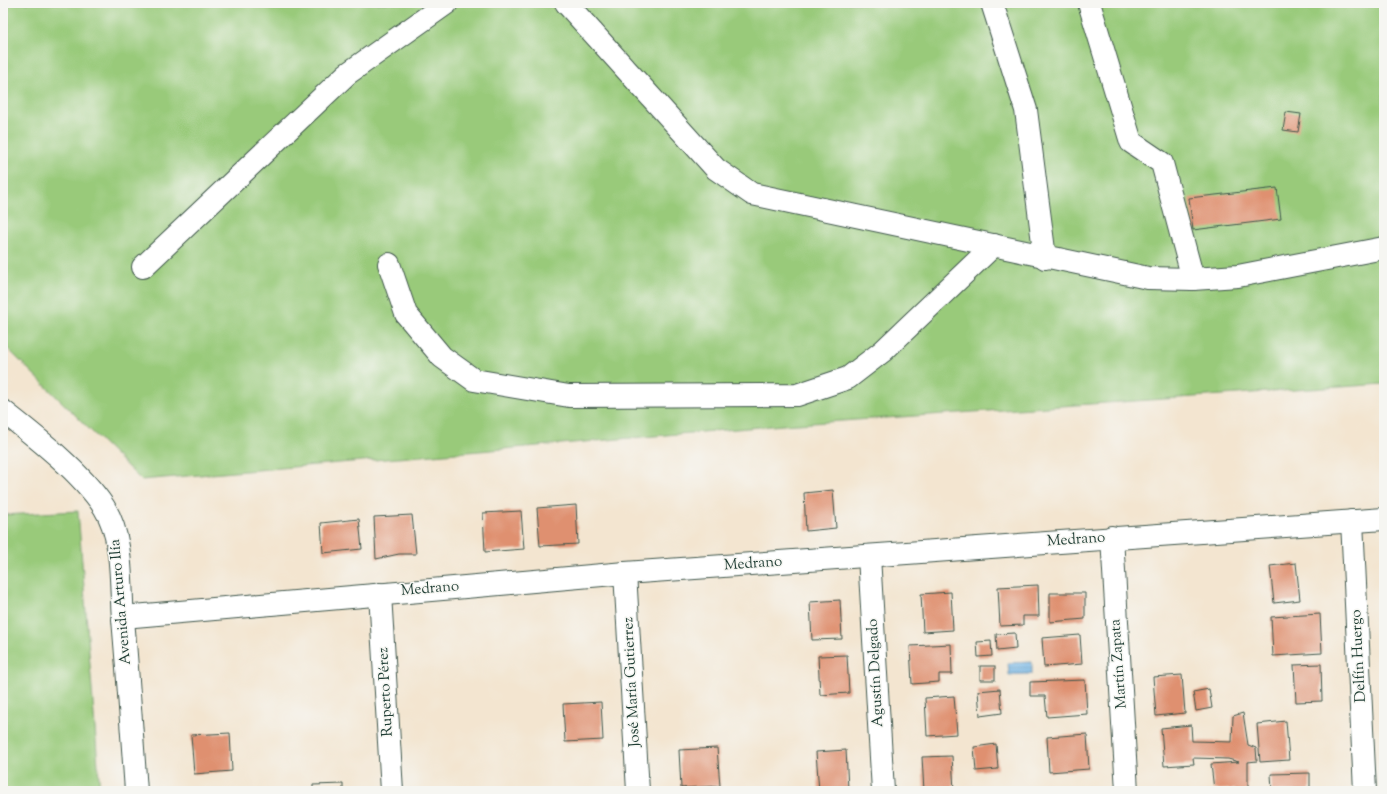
<svg xmlns="http://www.w3.org/2000/svg" width="1387" height="794" font-family="'Sorts Mill Goudy',serif">
<style>
.green{fill:#99ca7a;stroke:#5c8457}
.water{fill:url(#water-rules);stroke:#48788d}
.building{fill:#df9070}
.lines{fill:none;stroke-linecap:round;stroke-linejoin:round}
.minor-casing{stroke:#3f564b;stroke-width:24}
.major-casing{stroke:#3f564b;stroke-width:24}
.minor{stroke:#fff;stroke-width:22}
.major{stroke:#fff;stroke-width:22}
.labels{text-anchor:middle;dominant-baseline:central;stroke-width:3;stroke-linejoin:round;paint-order:stroke}
.street-label{font-size:15px;fill:#1f3d34;stroke:#f6f6f2}
</style>
<defs>
<pattern id="water-rules" width="6" height="5" patternUnits="userSpaceOnUse"><rect width="6" height="5" fill="#71b4e6"/><path d="M0 2.5h6" fill="none" stroke="#5c94bb"/></pattern>
</defs>
<rect width="100%" height="100%" fill="#f6f6f2"/>
<filter id="ink" filterUnits="userSpaceOnUse"><feTurbulence type="fractalNoise" baseFrequency=".025" numOctaves="2"/><feDisplacementMap in="SourceGraphic" scale="8" xChannelSelector="R" yChannelSelector="G"/><feConvolveMatrix kernelMatrix="1 2 1 2 8 2 1 2 1" color-interpolation-filters="sRGB"/></filter>
<filter id="wash" filterUnits="userSpaceOnUse"><feTurbulence type="fractalNoise" baseFrequency=".012" numOctaves="4" result="noise"/><feDisplacementMap in="SourceGraphic" scale="16" xChannelSelector="R" yChannelSelector="G"/><feGaussianBlur stdDeviation="0.9" result="paint"/><feColorMatrix in="noise" values="0 0 0 0 0 0 0 0 0 0 0 0 0 0 0 0 0 1.4 0 .05"/><feComposite in="paint" operator="in"/></filter>
<g filter="url(#wash)">
<rect width="100%" height="100%" fill="#f3e5d0"/>
<g class="green">
<polygon points="3,3 1384,3 1384,384 783,425 141,480 3,344"/>
<polygon points="78,511 100,791 3,791 3,515"/>
</g>
<polygon class="water" points="1032,662 1032,674 1009,675 1008,663"/>
<g id="blocks">
<g class="building">
<polygon points="1286,112 1301,114 1298,132 1283,130"/>
<polygon points="1277,188 1281,219 1193,230 1189,198"/>
<polygon points="833,490 836,528 806,531 804,493"/>
<polygon points="576,505 578,544 540,546 537,508"/>
<polygon points="521,511 524,549 485,552 483,513"/>
<polygon points="412,515 416,554 399,554 376,559 374,517"/>
<polygon points="359,519 362,549 323,553 321,523"/>
<polygon points="1296,563 1300,600 1274,603 1270,566"/>
<polygon points="1038,585 1039,616 1023,616 1023,625 1000,626 998,587"/>
<polygon points="951,592 953,630 923,632 921,594"/>
<polygon points="1050,593 1085,593 1085,619 1050,622"/>
<polygon points="840,600 842,639 812,640 810,602"/>
<polygon points="1320,614 1322,653 1273,656 1271,617"/>
<polygon points="1015,633 1016,649 997,651 996,634"/>
<polygon points="1080,635 1082,664 1044,667 1042,638"/>
<polygon points="991,641 992,656 978,657 977,642"/>
<polygon points="951,644 952,674 939,674 939,682 912,684 910,646"/>
<polygon points="847,655 849,693 820,695 818,656"/>
<polygon points="1321,664 1322,701 1296,702 1294,665"/>
<rect x="980" y="666" width="15" height="14"/>
<polygon points="1182,675 1185,713 1156,716 1153,677"/>
<polygon points="1085,680 1087,714 1047,717 1045,696 1030,696 1030,682"/>
<polygon points="1000,689 1002,713 980,716 978,691"/>
<polygon points="1209,689 1212,708 1196,711 1193,692"/>
<polygon points="954,696 957,734 927,736 925,698"/>
<polygon points="601,702 603,740 565,742 563,704"/>
<polygon points="1243,713 1248,745 1256,748 1257,761 1248,762 1248,791 1235,791 1235,789 1214,790 1211,764 1239,762 1228,759 1193,758 1194,764 1164,766 1161,728 1191,725 1192,741 1232,742 1233,716"/>
<polygon points="1286,721 1289,760 1260,762 1257,724"/>
<polygon points="230,733 232,771 194,774 191,735"/>
<polygon points="1087,734 1089,769 1049,772 1047,737"/>
<polygon points="996,744 998,769 976,771 974,747"/>
<polygon points="717,748 720,786 681,788 679,750"/>
<polygon points="846,750 848,789 819,791 816,752"/>
<polygon points="952,756 954,791 924,791 922,757"/>
<polygon points="1310,773 1310,791 1272,791 1271,774"/>
<polygon points="343,784 343,791 313,791 313,785"/>
</g>
</g>
</g>
<g filter="url(#ink)">
<use href="#blocks" fill-opacity="0" stroke="#3f564b" stroke-width="1"/>
<g class="lines">
<g class="minor-casing">
<g id="minor">
<polyline points="566,3 716,169 752,194 1148,278 1193,279 1238,276 1384,248"/>
<polyline points="992,3 1026,110 1045,258"/>
<polyline points="1089,3 1131,142 1162,163 1193,279"/>
<polyline points="389,264 406,314 442,357 474,380 569,396 797,395 848,378 883,351 994,245"/>
<polyline points="143,267 347,74 447,3"/>
<polyline points="1352,521 1365,791"/>
<polyline points="1112,537 1127,791"/>
<polyline points="869,556 883,791"/>
<polyline points="625,573 638,791"/>
<polyline points="380,594 392,791"/>
<polyline points="123,617 625,573 1384,519"/>
</g>
</g>
<g class="major-casing">
<path id="major" d="M3 411C36 437 81 472 104 507 124 539 120 582 123 619 128 676 132 734 136 791"/>
</g>
<use href="#minor" class="minor"/>
<use href="#major" class="major"/>
</g>
</g>
<g class="labels">
<g class="street-label">
<text transform="translate(1076 540) rotate(-4)">Medrano</text>
<text transform="translate(753 564) rotate(-4)">Medrano</text>
<text transform="translate(430 589) rotate(-5)">Medrano</text>
<text transform="translate(121 602) rotate(-95)">Avenida Arturo Ilía</text>
<text transform="translate(1359 656) rotate(-93)">Delfín Huergo</text>
<text transform="translate(1119 664) rotate(-94)">Martín Zapata</text>
<text transform="translate(876 673) rotate(-93)">Agustín Delgado</text>
<text transform="translate(632 682) rotate(-93)">José María Gutierrez</text>
<text transform="translate(386 692) rotate(-93)">Ruperto Pérez</text>
</g>
</g>
<rect width="1387" height="794" fill="none" stroke="#f6f6f2" stroke-width="16"/>
</svg>
